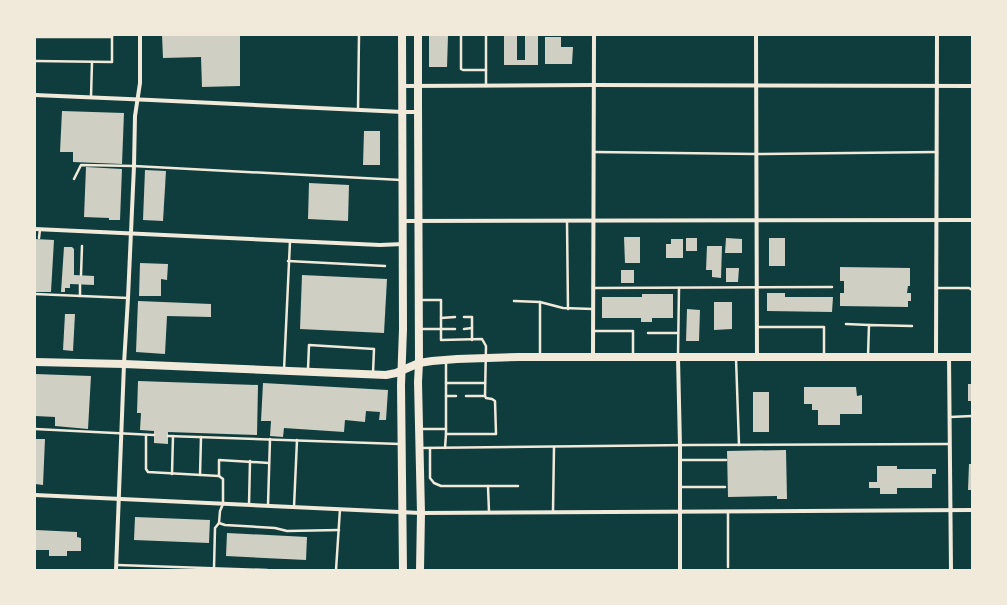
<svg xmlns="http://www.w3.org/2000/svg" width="1007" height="605" font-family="'Asap Condensed',sans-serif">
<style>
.building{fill:#cfcfc3}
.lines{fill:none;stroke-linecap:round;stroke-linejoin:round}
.service{stroke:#f1e9da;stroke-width:2.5}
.minor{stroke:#f1e9da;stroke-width:4}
.secondary{stroke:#f1e9da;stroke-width:8}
</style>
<rect width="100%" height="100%" fill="#0f3d3e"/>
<g class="building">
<polygon points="162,35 240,35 240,86 202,87 201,57 163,58"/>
<polygon points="429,35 448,35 447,67 429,67"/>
<polygon points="504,35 517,35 517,60 525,60 525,35 538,35 538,65 504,65"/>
<polygon points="545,37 561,37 561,47 573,47 572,64 545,64"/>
<polygon points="62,111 124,113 122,164 73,162 73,152 60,152"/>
<polygon points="364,131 380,131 380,165 363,165"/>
<polygon points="86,167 122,169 120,220 109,220 109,218 84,217"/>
<polygon points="145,170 166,171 163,221 143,220"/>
<polygon points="309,183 349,185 348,221 308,219"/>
<polygon points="624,237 640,237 640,263 625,263"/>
<rect x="686" y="238" width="11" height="13"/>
<polygon points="726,238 742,239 742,253 725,253"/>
<rect x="769" y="238" width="16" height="28"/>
<polygon points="35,239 54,240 51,292 35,292"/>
<polygon points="671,239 683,239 683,258 666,258 666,244 671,244"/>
<polygon points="707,246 722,246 721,278 712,277 712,270 706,270"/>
<polygon points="64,247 72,247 74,249 74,275 94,276 94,285 70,284 70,288 65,288 65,292 61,292"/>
<polygon points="140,263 168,264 167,280 161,279 161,296 139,296"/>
<polygon points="840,267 910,268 910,286 908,286 907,293 911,293 911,301 908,301 908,307 840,306 840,293 844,293 844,281 840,281"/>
<polygon points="726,268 739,268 738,282 726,282"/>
<rect x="621" y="270" width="13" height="13"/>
<polygon points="302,275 387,279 384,333 300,329"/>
<polygon points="767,293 785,293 785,297 833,297 832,312 767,311"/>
<polygon points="642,294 673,294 673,318 652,318 652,322 641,322 641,318 602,318 602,297 642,297"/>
<polygon points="138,301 211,304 211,317 167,316 165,354 136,352"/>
<polygon points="714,302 732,302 732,329 714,330"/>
<polygon points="687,309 700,310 699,341 686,341"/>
<polygon points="65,314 75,314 73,351 63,350"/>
<polygon points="35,374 91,376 88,429 55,426 55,417 35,416"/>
<polygon points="138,381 258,385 257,435 168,432 168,444 154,443 154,431 140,430 141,413 137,413"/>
<polygon points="263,383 388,390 386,420 379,420 380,412 366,411 365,422 345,420 344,432 284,428 283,437 270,436 271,421 261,421"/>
<rect x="968" y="384" width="4" height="17"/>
<polygon points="804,387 856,387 857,396 862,395 862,414 840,414 840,425 818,425 818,410 812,410 812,404 804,404"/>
<rect x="753" y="392" width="16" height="40"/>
<polygon points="35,439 45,439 43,485 35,484"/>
<polygon points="786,450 787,499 777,499 777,496 728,497 727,451"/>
<polygon points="969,464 972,464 972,490 968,490"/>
<polygon points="877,466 897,466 897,469 936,469 936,474 932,474 932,488 897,488 897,494 880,494 880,488 869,488 869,482 877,482"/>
<polygon points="135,517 210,520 209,543 134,540"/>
<polygon points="36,530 77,532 77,537 81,538 81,551 67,551 67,556 49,556 49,550 35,550"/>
<polygon points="227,533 307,537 306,560 226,556"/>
</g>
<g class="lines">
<g class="service">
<polyline points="461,35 461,69 463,70 486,70"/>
<polyline points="486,35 486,86"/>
<polyline points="35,37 112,37"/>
<polyline points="35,61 112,62 112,35"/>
<polyline points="91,97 92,62"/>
<polyline points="358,110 359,35"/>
<polyline points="594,152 756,154 937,152"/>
<polyline points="74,179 81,165 134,166 401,180"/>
<polyline points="567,221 568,309"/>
<polyline points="39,238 40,229"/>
<polyline points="288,261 385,266"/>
<polyline points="81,275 82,246"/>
<polyline points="593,288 832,287"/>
<polyline points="936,288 969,288 972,290"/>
<polyline points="35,294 128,298"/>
<polyline points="80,296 80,285"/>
<polyline points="420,300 441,300 441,340 482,339 486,346 485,396 486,398 492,399 495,401 496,434 446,434 446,360"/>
<polyline points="514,301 540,302"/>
<polyline points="464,317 472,317 472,340"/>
<polyline points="441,318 455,317"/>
<polyline points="846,324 869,325"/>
<polyline points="757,327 824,327 824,356"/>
<polyline points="420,329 455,329"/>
<polyline points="464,329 472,328"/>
<polyline points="593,331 633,331 633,355"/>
<polyline points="648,333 678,333"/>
<polyline points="540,355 540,302 563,308 593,309"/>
<polyline points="678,355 679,288"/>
<polyline points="868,356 869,325 912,326"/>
<polyline points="736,358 739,445"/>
<polyline points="308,369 309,345 374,349 373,373"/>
<polyline points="284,370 290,241"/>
<polyline points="446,383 485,383"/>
<polyline points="446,396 456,396"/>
<polyline points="466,396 485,396"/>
<polyline points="950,417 972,416"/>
<polyline points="35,429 154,435"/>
<polyline points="420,429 446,429"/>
<polyline points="146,435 146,469 148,472 219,476 223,479 223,504 220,511 219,523 215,528 214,568"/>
<polyline points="168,436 400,444"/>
<polyline points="420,448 690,445 949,444"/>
<polyline points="430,448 430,478 434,483 441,486 488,486"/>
<polyline points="445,448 446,434"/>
<polyline points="680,460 726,460"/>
<polyline points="172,474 173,436"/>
<polyline points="200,475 201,437"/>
<polyline points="219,476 219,460 269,463"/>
<polyline points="680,487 725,487"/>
<polyline points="249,505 250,461"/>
<polyline points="268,505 270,439"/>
<polyline points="294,507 297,440"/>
<polyline points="489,512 488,486 518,486"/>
<polyline points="553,512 554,447"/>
<polyline points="728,512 728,567"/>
<polyline points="219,523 225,525 275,528 287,531 339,530"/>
<polyline points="117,565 267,570"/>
<polyline points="336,570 340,509"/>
</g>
<g class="minor">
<polyline points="756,35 757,357"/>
<polyline points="403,86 594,85 972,86"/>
<polyline points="35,95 151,100 403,112 418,112"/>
<polyline points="403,221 972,220"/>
<polyline points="35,229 380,245 403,244"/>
<polyline points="593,357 594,35"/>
<polyline points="936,357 937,35"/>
<polyline points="949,357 951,570"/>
<polyline points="678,358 680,446 680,570"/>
<polyline points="35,495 421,513 972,510"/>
<polyline points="116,570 124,364 128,298 134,166 135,116 140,83 140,35"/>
</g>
<g class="secondary">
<polyline points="402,35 403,329 401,385 403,570"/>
<polyline points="418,35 418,104 419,363 418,382 421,513 420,570"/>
<polyline points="35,362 124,364 386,375 396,373 419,363 432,361 457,359 519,357 972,357"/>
</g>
</g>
<rect width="1007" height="605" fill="none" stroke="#f1e9da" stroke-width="72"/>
</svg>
